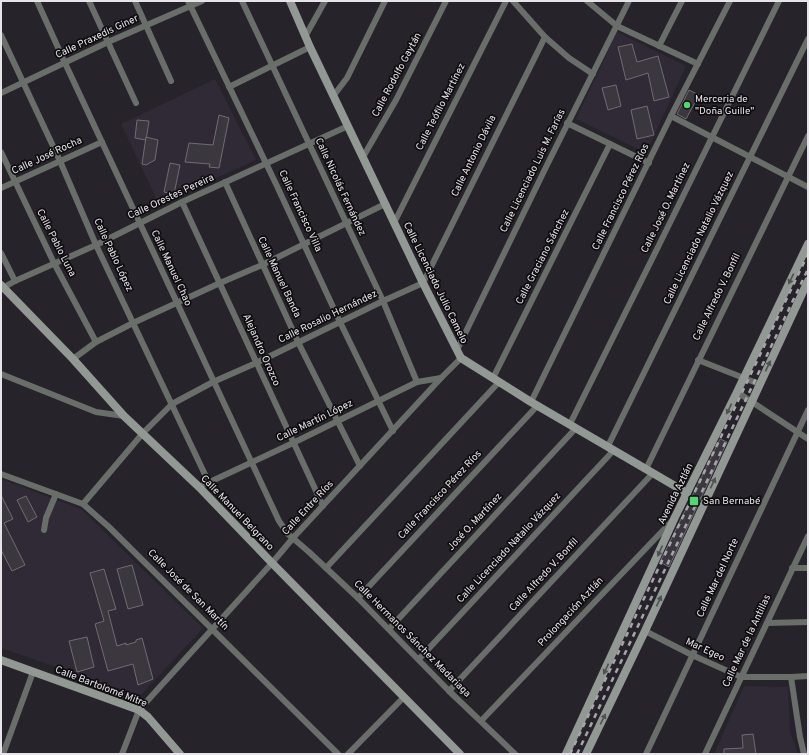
<svg xmlns="http://www.w3.org/2000/svg" width="809" height="755" font-family="Overpass,sans-serif">
<style>
.built{fill:#302936}
.building{fill:#3b373f;stroke:#706b74}
.lines{fill:none;stroke-linecap:round;stroke-linejoin:round}
.street{stroke:#6a6e6b;stroke-width:6}
.secondary{stroke:#929893;stroke-width:8}
.rail{stroke:#a7a5aa;stroke-width:2.5;stroke-dasharray:5 5;stroke-linecap:butt}
.oneway{fill:#505252}
.poi-dot{fill:#52d673;stroke:#0f0d10;stroke-width:1.5}
.labels{text-anchor:middle;dominant-baseline:central;stroke-width:3.5;stroke-linejoin:round;paint-order:stroke}
.street-label{font-size:10px;fill:#e6e4e9;stroke:#0f0d10}
.poi-label{font-size:10px;fill:#e6e4e9;stroke:#0f0d10;text-anchor:start}
</style>
<rect width="100%" height="100%" fill="#27232a"/>
<g class="built">
<polygon points="617,32 686,66 646,153 576,119"/>
<polygon points="215,79 256,160 159,204 121,124"/>
<polygon points="1,479 81,509 203,628 140,696 1,648"/>
<polygon points="744,686 788,687 790,731 798,754 714,754"/>
</g>
<g class="building">
<polygon points="632,44 637,62 658,56 669,97 654,101 648,73 626,80 618,47"/>
<polygon points="616,85 621,106 608,110 602,88"/>
<polygon points="689,90 699,95 686,119 677,114"/>
<polygon points="647,106 654,135 637,139 631,110"/>
<polygon points="219,115 229,118 219,168 209,167 210,164 185,162 189,143 213,145"/>
<polygon points="137,120 149,121 146,140 135,138"/>
<polygon points="146,137 158,140 155,160 146,165 142,164"/>
<polygon points="170,163 180,165 174,194 164,192"/>
<polygon points="720,439 727,442 669,567 660,562"/>
<polygon points="1,495 13,519 4,523 25,565 12,571 1,550"/>
<polygon points="26,496 37,517 28,522 17,500"/>
<polygon points="132,565 143,605 128,609 117,569"/>
<polygon points="104,569 116,609 108,611 117,646 126,643 126,645 136,642 136,640 142,638 153,679 138,685 133,664 108,671 95,624 104,621 90,573"/>
<polygon points="87,637 94,667 77,672 69,641"/>
<polygon points="753,734 756,754 724,754 724,749 743,748 742,735"/>
</g>
<g class="lines">
<g class="street">
<polyline points="37,1 65,63 279,521 288,534 309,552 358,598 449,691 515,754"/>
<polyline points="89,1 136,103"/>
<polyline points="135,1 171,81"/>
<polyline points="188,1 276,184 340,322 393,431"/>
<polyline points="242,1 383,301 417,382"/>
<polyline points="513,1 545,37 569,58 593,74"/>
<polyline points="587,1 617,26 698,64"/>
<polyline points="1,35 60,161 96,245 209,483"/>
<polyline points="306,35 325,1"/>
<polyline points="659,46 682,1"/>
<polyline points="229,87 310,47"/>
<polyline points="1,93 108,42 202,1"/>
<polyline points="334,95 347,78 385,1"/>
<polyline points="671,116 808,187"/>
<polyline points="567,123 649,163"/>
<polyline points="1,152 54,263 96,342"/>
<polyline points="363,157 396,100 446,1"/>
<polyline points="225,182 298,342 360,466"/>
<polyline points="1,188 102,142"/>
<polyline points="182,202 323,506"/>
<polyline points="394,223 506,1"/>
<polyline points="1,253 15,281"/>
<polyline points="1,289 15,281 96,245 182,202 348,126"/>
<polyline points="457,350 548,163 629,1"/>
<polyline points="73,359 96,342 133,323 220,283 262,265 385,204"/>
<polyline points="698,360 759,384"/>
<polyline points="1,374 96,412 124,416"/>
<polyline points="493,378 610,144"/>
<polyline points="737,392 808,439"/>
<polyline points="531,402 671,116 730,1"/>
<polyline points="570,424 659,245 779,1"/>
<polyline points="608,446 808,39"/>
<polyline points="646,469 808,136"/>
<polyline points="1,474 83,504 109,527 338,754"/>
<polyline points="199,487 293,443 417,382 441,378"/>
<polyline points="83,504 143,433 172,404 213,382 256,363 383,301 423,283 545,37"/>
<polyline points="44,530 46,518 56,494"/>
<polyline points="326,568 499,382"/>
<polyline points="792,568 808,568"/>
<polyline points="358,598 538,405"/>
<polyline points="767,623 808,622"/>
<polyline points="389,629 576,428"/>
<polyline points="645,631 692,655 741,677 791,677 808,676"/>
<polyline points="419,659 614,450"/>
<polyline points="791,677 800,737 804,754"/>
<polyline points="449,691 653,473"/>
<polyline points="481,721 672,521"/>
<polyline points="3,754 33,672"/>
<polyline points="122,754 139,710 272,563 293,538 441,378 461,358"/>
<polyline points="348,754 404,697"/>
<polyline points="646,754 808,410"/>
<polyline points="705,754 808,536"/>
</g>
<g class="secondary">
<polyline points="290,1 310,47 423,283 461,358 531,402 687,493"/>
<polyline points="1,285 73,359 124,416 199,487 272,563 460,754"/>
<polyline points="1,660 139,710 148,717 180,754"/>
<polyline points="566,754 675,517 737,392 808,244"/>
<polyline points="586,754 645,631 808,281"/>
</g>
<g class="rail">
<polyline points="570,754 808,254"/>
<polyline points="577,754 808,269"/>
</g>
</g>
<defs><path id="oneway-solid" d="M-6-.8H1V-3.2L6.5 0L1 3.2V.8H-6Z"/></defs>
<g class="oneway">
<use href="#oneway-solid" transform="translate(791 279) rotate(116)"/>
<use href="#oneway-solid" transform="translate(768 366) rotate(-65)"/>
<use href="#oneway-solid" transform="translate(729 409) rotate(116)"/>
<use href="#oneway-solid" transform="translate(713 483) rotate(-65)"/>
<use href="#oneway-solid" transform="translate(660 551) rotate(114)"/>
<use href="#oneway-solid" transform="translate(659 601) rotate(-65)"/>
<use href="#oneway-solid" transform="translate(606 669) rotate(115)"/>
<use href="#oneway-solid" transform="translate(603 719) rotate(-64)"/>
</g>
<g class="poi-dot">
<circle cx="687" cy="105" r="4"/>
<rect x="689" y="496" width="10" height="10" rx="2"/>
</g>
<g class="labels">
<g class="street-label">
<text transform="translate(97 37) rotate(-25)">Calle Praxedis Giner</text>
<text transform="translate(397 75) rotate(-62)">Calle Rodolfo Gaytán</text>
<text transform="translate(441 107) rotate(-63)">Calle Teófilo Martínez</text>
<text transform="translate(47 156) rotate(-25)">Calle José Rocha</text>
<text transform="translate(474 156) rotate(-64)">Calle Antonio Dávila</text>
<text transform="translate(533 171) rotate(-64)">Calle Licenciado Luis M. Farías</text>
<text transform="translate(340 187) rotate(65)">Calle Nicolás Fernández</text>
<text transform="translate(171 197) rotate(-25)">Calle Orestes Pereira</text>
<text transform="translate(621 197) rotate(-64)">Calle Francisco Pérez Ríos</text>
<text transform="translate(666 208) rotate(-64)">Calle José O. Martínez</text>
<text transform="translate(300 211) rotate(65)">Calle Francisco Villa</text>
<text transform="translate(699 238) rotate(-64)">Calle Licenciado Natalio Vázquez</text>
<text transform="translate(56 243) rotate(63)">Calle Pablo Luna</text>
<text transform="translate(113 255) rotate(65)">Calle Pablo López</text>
<text transform="translate(543 257) rotate(-63)">Calle Graciano Sánchez</text>
<text transform="translate(171 268) rotate(65)">Calle Manuel Chao</text>
<text transform="translate(279 277) rotate(65)">Calle Manuel Banda</text>
<text transform="translate(435 283) rotate(64)">Calle Licenciado Julio Camelo</text>
<text transform="translate(717 297) rotate(-64)">Calle Alfredo V. Bonfil</text>
<text transform="translate(328 317) rotate(-26)">Calle Rosalio Hernández</text>
<text transform="translate(261 350) rotate(66)">Alejandro Orozco</text>
<text transform="translate(315 421) rotate(-26)">Calle Martín López</text>
<text transform="translate(676 494) rotate(-64)">Avenida Aztlán</text>
<text transform="translate(440 495) rotate(-47)">Calle Francisco Pérez Ríos</text>
<text transform="translate(308 508) rotate(-47)">Calle Entre Ríos</text>
<text transform="translate(237 513) rotate(46)">Calle Manuel Belgrano</text>
<text transform="translate(475 522) rotate(-47)">José O. Martínez</text>
<text transform="translate(509 548) rotate(-47)">Calle Licenciado Natalio Vázquez</text>
<text transform="translate(544 575) rotate(-47)">Calle Alfredo V. Bonfil</text>
<text transform="translate(718 578) rotate(-65)">Calle Mar del Norte</text>
<text transform="translate(188 590) rotate(45)">Calle José de San Martín</text>
<text transform="translate(571 612) rotate(-47)">Prolongación Aztlán</text>
<text transform="translate(412 639) rotate(45)">Calle Hermanos Sánchez Madariaga</text>
<text transform="translate(747 641) rotate(-65)">Calle Mar de la Antillas</text>
<text transform="translate(705 650) rotate(25)">Mar Egeo</text>
<text transform="translate(101 687) rotate(21)">Calle Bartolomé Mitre</text>
</g>
<g class="poi-label">
<text x="695" y="99">Merceria de<tspan x="695" dy="12">"Doña Guille"</tspan></text>
<text x="703" y="501">San Bernabé</text>
</g>
</g>
<rect width="809" height="755" fill="none" stroke="#e6e4e9" stroke-width="4"/>
</svg>
